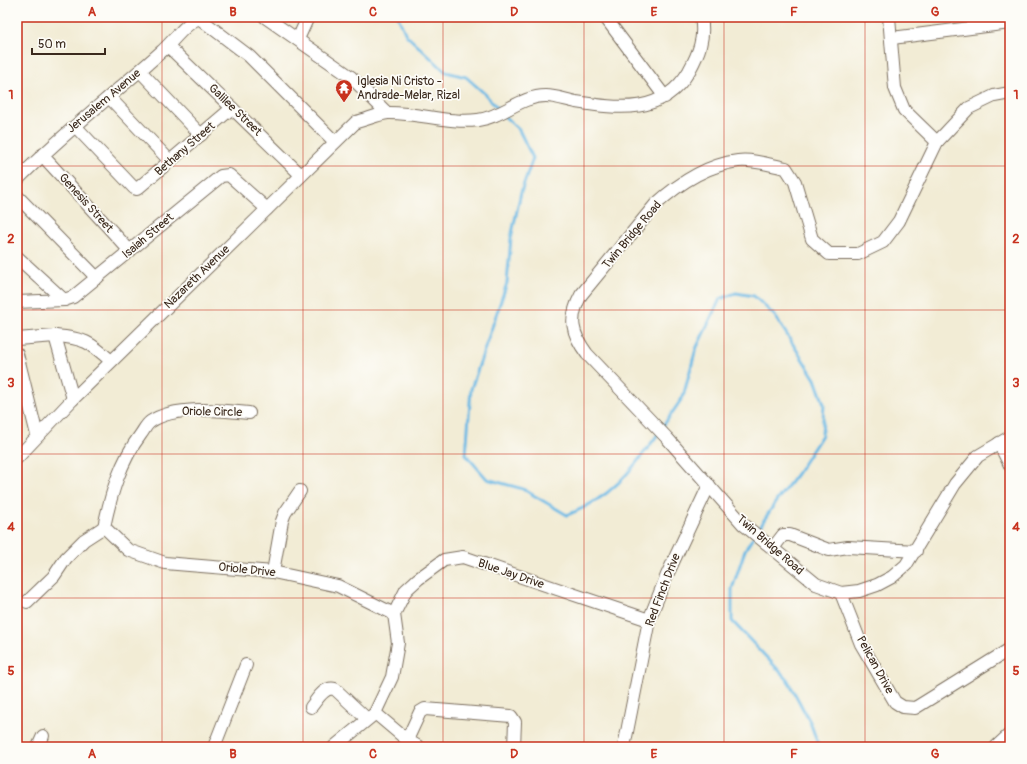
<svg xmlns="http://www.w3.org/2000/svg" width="1027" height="764" font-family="Pangolin,sans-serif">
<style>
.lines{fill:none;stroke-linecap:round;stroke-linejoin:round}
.stream{stroke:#6bb9e5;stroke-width:3}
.minor-casing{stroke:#7b6e5e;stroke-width:14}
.minor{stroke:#fff;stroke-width:12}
.grid{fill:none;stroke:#c8321e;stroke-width:1;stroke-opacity:0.55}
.labels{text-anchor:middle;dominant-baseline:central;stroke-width:3.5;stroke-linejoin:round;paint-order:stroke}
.poi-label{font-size:12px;fill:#3b2a1e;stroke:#fdfcf7;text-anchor:start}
.street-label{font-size:12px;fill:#3b2a1e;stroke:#fdfcf7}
.neatline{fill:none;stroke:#c8321e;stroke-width:1.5}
.grid-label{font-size:13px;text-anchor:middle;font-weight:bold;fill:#c8321e}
</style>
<rect width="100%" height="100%" fill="#fdfcf7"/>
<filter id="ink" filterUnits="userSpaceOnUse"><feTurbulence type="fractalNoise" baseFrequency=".025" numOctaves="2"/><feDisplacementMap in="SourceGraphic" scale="8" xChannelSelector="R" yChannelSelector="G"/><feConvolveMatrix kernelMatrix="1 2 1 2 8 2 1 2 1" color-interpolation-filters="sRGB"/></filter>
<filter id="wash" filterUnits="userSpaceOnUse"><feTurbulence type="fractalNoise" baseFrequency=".012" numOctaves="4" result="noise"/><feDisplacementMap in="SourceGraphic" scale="16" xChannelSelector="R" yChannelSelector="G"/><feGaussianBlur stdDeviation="0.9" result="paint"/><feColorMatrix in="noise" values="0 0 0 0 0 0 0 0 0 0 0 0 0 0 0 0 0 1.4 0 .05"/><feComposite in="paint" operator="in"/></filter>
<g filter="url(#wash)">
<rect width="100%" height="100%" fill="#f2ecd5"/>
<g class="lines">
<g class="stream">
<polyline points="398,17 406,35 446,72 466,77 484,93 499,110"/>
<path d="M503 115 519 130 533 158 521 192 511 238 507 283 471 389 466 455 487 479 523 489 567 515C612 498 631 471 658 434"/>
<polyline points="661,429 683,397 696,349 720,299 736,293 754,296 775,316 815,379 824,404 822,435 797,474 777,500 757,531"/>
<polyline points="754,536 745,550 732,589 732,621 787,679 810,722 819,747"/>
</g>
</g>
</g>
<g filter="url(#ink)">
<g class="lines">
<g class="minor-casing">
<g id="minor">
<polyline points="265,17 351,77 387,113"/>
<polyline points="605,17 665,97"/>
<polyline points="889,17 895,88 904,110 937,142"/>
<polyline points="892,38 1010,23"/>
<polyline points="298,39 308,17"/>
<polyline points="168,46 301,175"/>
<polyline points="140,71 201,135"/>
<path d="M1010 93 994 96 969 108 937 142 899 221 883 242 858 254H829L812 239 795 182 786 168C771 165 752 159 738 161 706 165 678 184 655 205L581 295C568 319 572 334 587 354L667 438 743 524 816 584 841 593 859 591 877 585 892 577 906 565 955 484 978 456 1010 437"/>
<polyline points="109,97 170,161"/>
<polyline points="75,126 134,188 137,189 232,108"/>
<polyline points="42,155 130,251"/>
<path d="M17 180C62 134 113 95 161 52 173 42 185 23 199 18L249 56 335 142"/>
<polyline points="17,196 97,278"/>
<polyline points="17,257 64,300"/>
<polyline points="17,302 64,300 73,297 221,176 229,175 267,209"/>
<path d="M55 336C84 338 90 342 111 361"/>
<polyline points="17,339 55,336 73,399"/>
<polyline points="17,354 37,435"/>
<polyline points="999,443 1010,465"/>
<path d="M17 458 73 399 356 122C366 120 378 114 388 113 416 112 450 124 478 120 503 117 520 96 546 96 555 96 566 100 576 102 619 109 663 115 689 71 699 53 705 38 701 17"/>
<polyline points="104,527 128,550 165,563 273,572 338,586 394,614"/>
<path d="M104 527C111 494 120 462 141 434 144 430 146 425 150 422 174 405 221 410 249 413"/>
<polyline points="773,548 783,535 790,535 829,550 848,547 916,551"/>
<polyline points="273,572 282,521 285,513 300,491"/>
<polyline points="841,593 861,644 895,702 903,707 915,708 1010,649"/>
<polyline points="27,602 54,576 66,558 84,540 104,527"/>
<polyline points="394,614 406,590 418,579 444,560 463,557 649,620"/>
<path d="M311 707C317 700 324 686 335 689L367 719"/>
<polyline points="375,713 392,677 398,643 394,614"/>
<polyline points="375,713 407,740 419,747"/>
<polyline points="407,740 420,712 425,709 511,716 515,722 514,747"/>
<polyline points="38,747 43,736"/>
<polyline points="214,747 246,665"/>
<polyline points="334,747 373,715"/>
<polyline points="624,747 649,620 667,575 709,485"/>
<polyline points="996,747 1010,734"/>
</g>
</g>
<use href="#minor" class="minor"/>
</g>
</g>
<path class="grid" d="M162 17V747M303 17V747M443 17V747M584 17V747M724 17V747M865 17V747M17 166H1010M17 310H1010M17 454H1010M17 598H1010"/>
<defs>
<g id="temple-pin" transform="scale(0.9)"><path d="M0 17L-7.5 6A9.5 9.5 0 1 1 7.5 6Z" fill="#c8321e" stroke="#fdfcf7"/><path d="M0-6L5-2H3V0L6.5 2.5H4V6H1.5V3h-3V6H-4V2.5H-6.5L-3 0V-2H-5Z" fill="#fff"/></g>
</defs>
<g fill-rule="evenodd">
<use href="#temple-pin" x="344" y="88"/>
</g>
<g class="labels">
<g class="poi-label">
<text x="357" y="81">Iglesia Ni Cristo -<tspan x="357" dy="14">Andrade-Melar, Rizal</tspan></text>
</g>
<g class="street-label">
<text transform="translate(104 101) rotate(-40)">Jerusalem Avenue</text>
<text transform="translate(235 110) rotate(44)">Galilee Street</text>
<text transform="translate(185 149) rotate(-41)">Bethany Street</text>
<text transform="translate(86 203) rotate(48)">Genesis Street</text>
<text transform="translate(632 235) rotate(-50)">Twin Bridge Road</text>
<text transform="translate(148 236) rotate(-40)">Isaiah Street</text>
<text transform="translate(197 277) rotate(-44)">Nazareth Avenue</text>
<text transform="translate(212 412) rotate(1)">Oriole Circle</text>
<text transform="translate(770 545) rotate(41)">Twin Bridge Road</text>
<text transform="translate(247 570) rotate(6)">Oriole Drive</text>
<text transform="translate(511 574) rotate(19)">Blue Jay Drive</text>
<text transform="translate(663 590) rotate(-69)">Red Finch Drive</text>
<text transform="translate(875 665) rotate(61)">Pelican Drive</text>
</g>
</g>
<rect width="1027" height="764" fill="none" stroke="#fdfcf7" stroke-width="44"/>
<path d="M32 48v6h73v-6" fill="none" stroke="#3b2a1e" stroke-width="2"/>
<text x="38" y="48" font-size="12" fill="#3b2a1e" stroke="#fdfcf7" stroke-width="3" paint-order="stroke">50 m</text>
<rect x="22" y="22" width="983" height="720" class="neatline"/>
<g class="grid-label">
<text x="92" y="16">A</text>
<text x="233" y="16">B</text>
<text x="373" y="16">C</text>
<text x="514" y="16">D</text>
<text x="654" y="16">E</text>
<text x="794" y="16">F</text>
<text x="935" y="16">G</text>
<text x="11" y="99">1</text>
<text x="1016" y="99">1</text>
<text x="11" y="243">2</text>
<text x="1016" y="243">2</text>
<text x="11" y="387">3</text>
<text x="1016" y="387">3</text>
<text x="11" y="531">4</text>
<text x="1016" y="531">4</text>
<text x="11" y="675">5</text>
<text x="1016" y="675">5</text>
<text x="92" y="758">A</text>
<text x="233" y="758">B</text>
<text x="373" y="758">C</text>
<text x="514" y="758">D</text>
<text x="654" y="758">E</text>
<text x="794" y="758">F</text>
<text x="935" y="758">G</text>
</g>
</svg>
